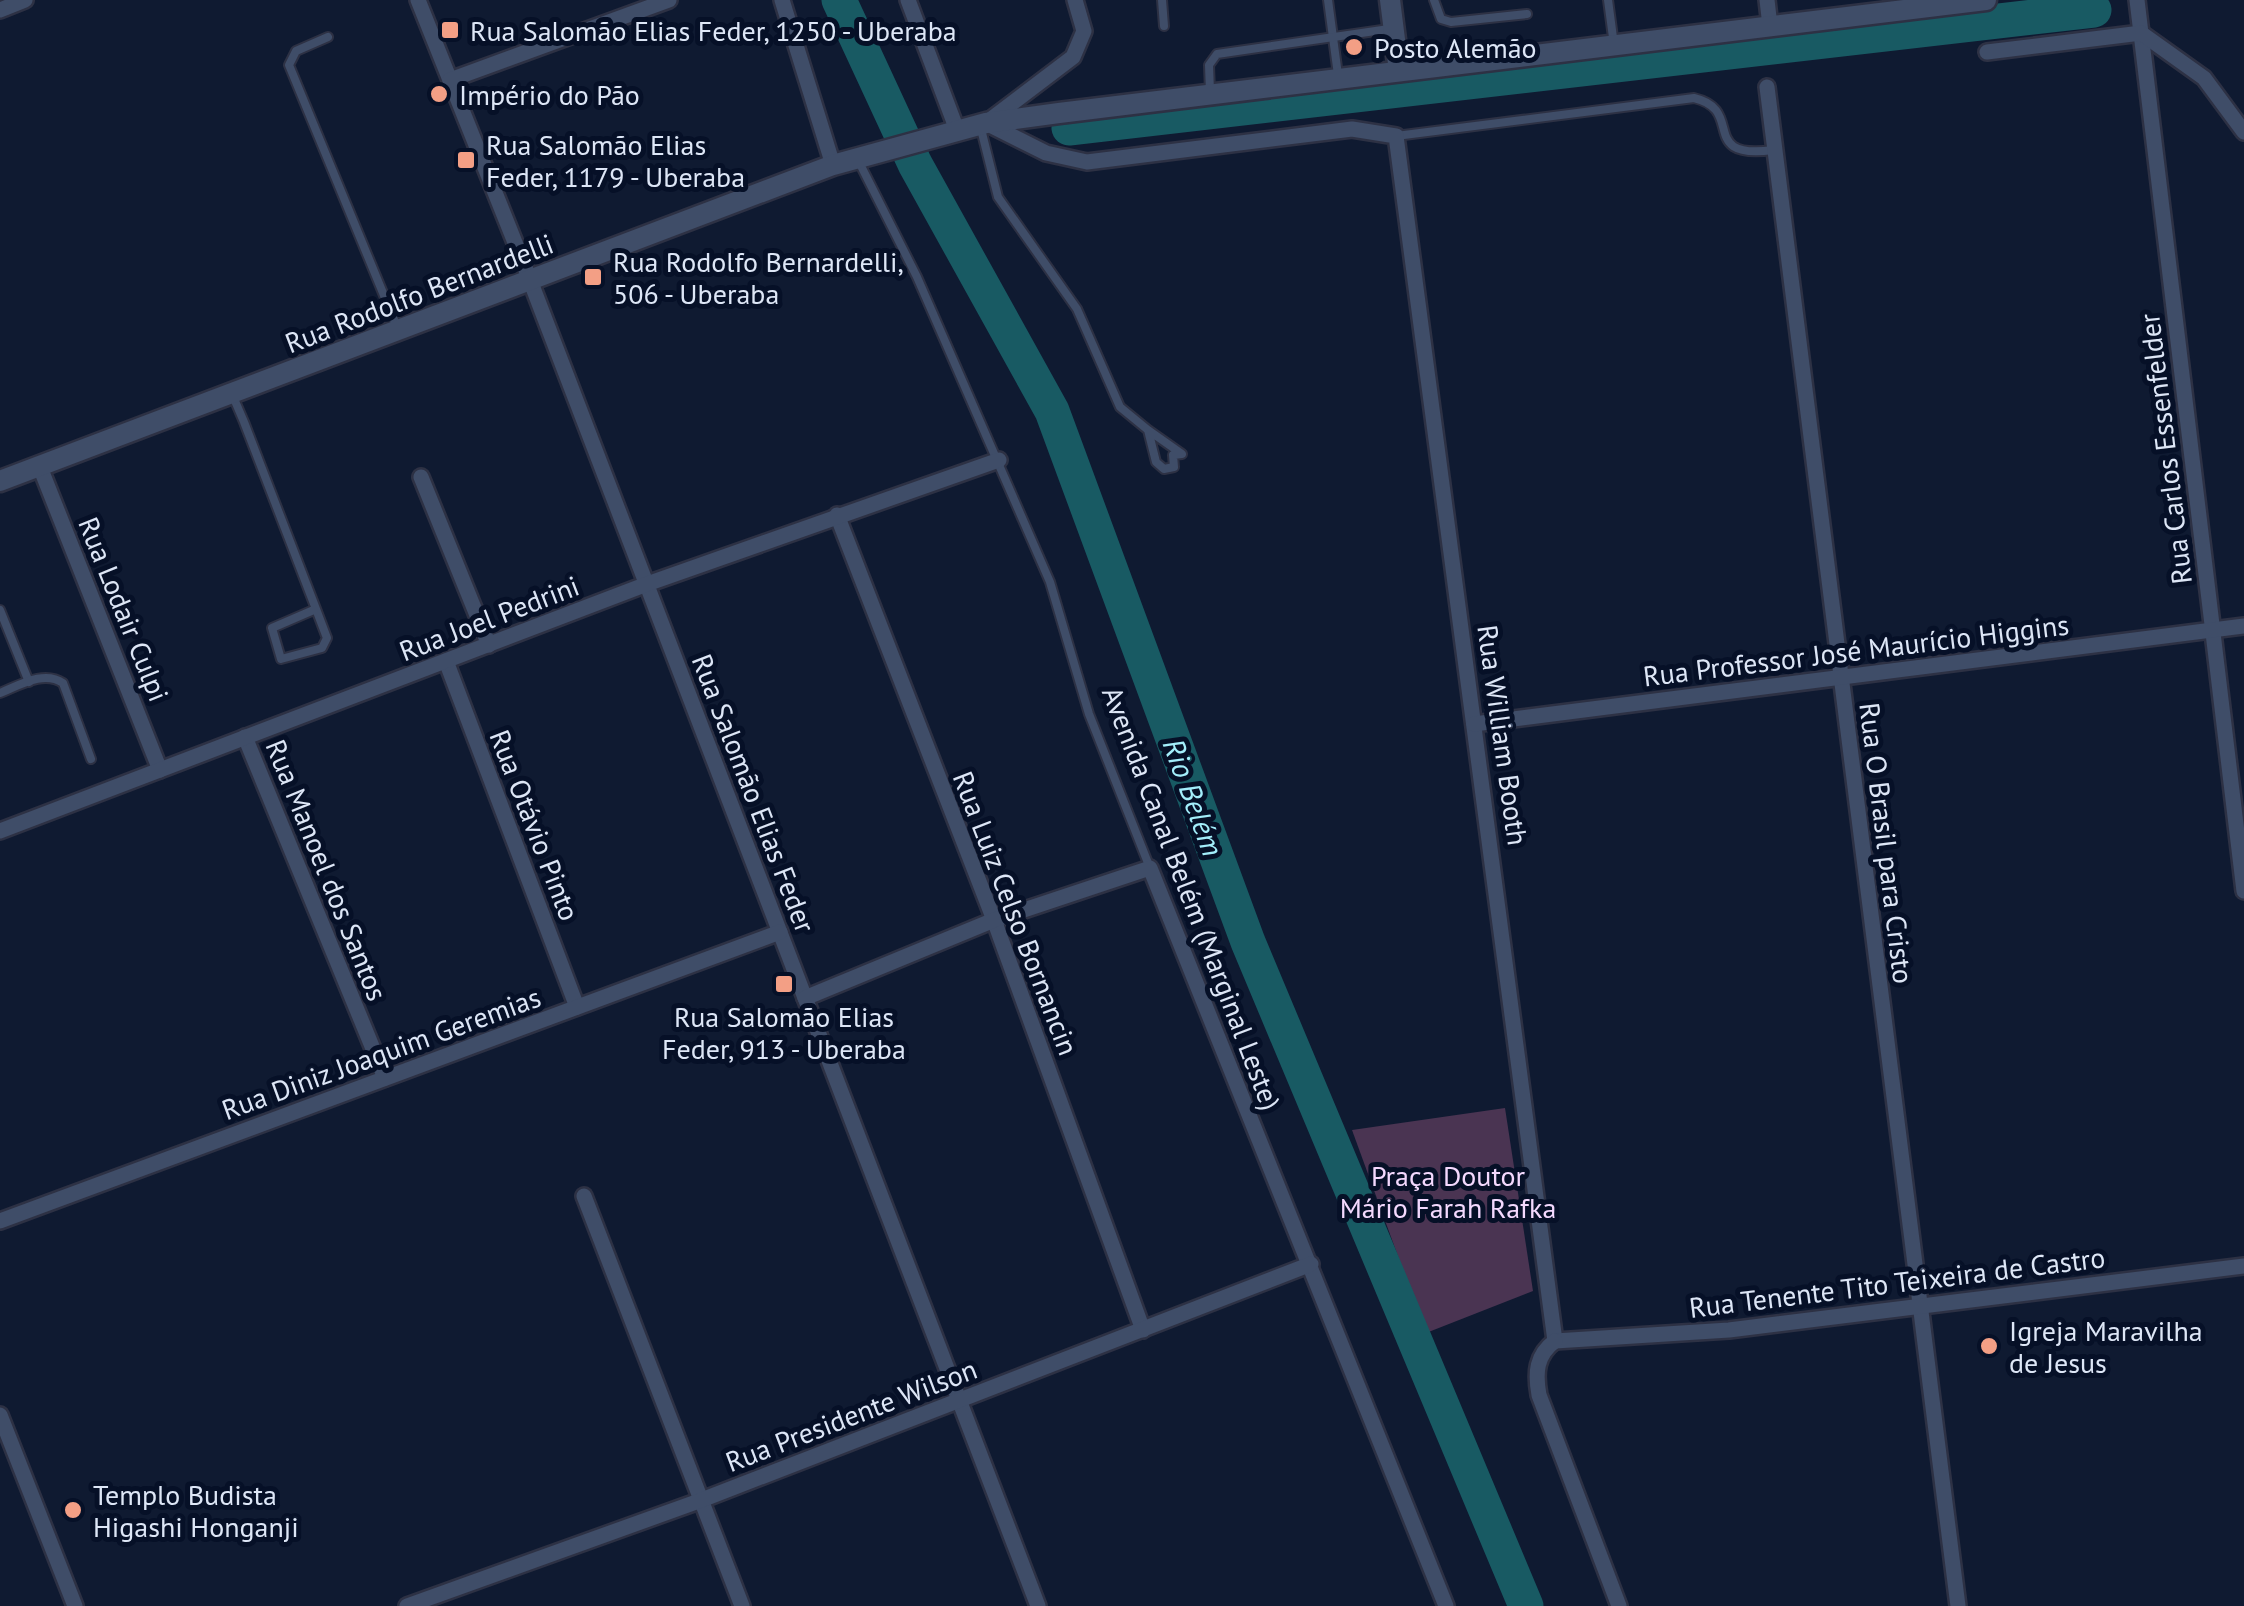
<svg xmlns="http://www.w3.org/2000/svg" width="2244" height="1606" font-family="'PT Sans',sans-serif">
<style>
.park{fill:#4a3452}
.lines{fill:none;stroke-linecap:round;stroke-linejoin:round}
.river{stroke:#185a63;stroke-width:35}
.service-casing{stroke:#2d3144;stroke-width:12}
.minor-casing{stroke:#2d3144;stroke-width:20}
.tertiary-casing{stroke:#2d3144;stroke-width:25}
.service{stroke:#3f4d68;stroke-width:8}
.minor{stroke:#3f4d68;stroke-width:15}
.tertiary{stroke:#3f4d68;stroke-width:20}
.poi-dot{fill:#f39f85;stroke:#061027;stroke-width:4}
.labels{text-anchor:middle;dominant-baseline:central;stroke-width:10;stroke-linejoin:round;paint-order:stroke}
.poi-label{font-size:28px;fill:#dde6f6;stroke:#061027;text-anchor:start}
.street-label{font-size:28px;fill:#dde6f6;stroke:#061027}
.park-label{font-size:28px;fill:#f4d9fe;stroke:#061027}
.water-label{font-size:30px;font-style:italic;fill:#a3eefb;stroke:#061027}
</style>
<rect width="100%" height="100%" fill="#0f1a31"/>
<polygon class="park" points="1505,1108 1533,1291 1426,1333 1352,1130"/>
<g class="lines">
<g class="river">
<polyline points="839,0 915,164 1052,411 1248,942 1526,1606"/>
<polyline points="1069,128 2094,10"/>
</g>
<g class="service-casing">
<g id="service">
<polyline points="1162,0 1164,26"/>
<polyline points="1328,0 1338,75"/>
<polyline points="1434,0 1441,19 1451,22 1527,14"/>
<polyline points="1608,0 1614,45"/>
<polyline points="328,37 296,51 289,65 397,327"/>
<polyline points="1210,92 1209,65 1217,54 1389,29"/>
<polyline points="981,129 998,197 1077,309 1120,407 1148,430 1156,462 1164,469 1174,467 1173,455 1182,454 1148,430"/>
<path d="M1396 136 1694 98C1746 110 1697 160 1773 150"/>
<polyline points="859,162 917,277 1050,582 1089,714 1150,868"/>
<polyline points="232,394 244,422 316,609 327,638 322,648 281,659 272,628 316,609"/>
<polyline points="0,610 29,682"/>
<path d="M0 693C20 685 44 670 63 683L91 759"/>
</g>
</g>
<g class="minor-casing">
<g id="minor">
<polyline points="418,0 530,280 1038,1606"/>
<polyline points="782,0 833,165"/>
<polyline points="908,0 957,130"/>
<polyline points="1075,0 1084,31 1073,57 986,123 1046,153 1087,162 1352,129 1396,136 1555,1341"/>
<polyline points="1767,0 1770,26"/>
<polyline points="2137,0 2244,891"/>
<polyline points="0,10 25,0"/>
<polyline points="1987,52 2141,33 2204,78 2244,132"/>
<polyline points="450,80 669,0"/>
<polyline points="1767,87 1958,1606"/>
<polyline points="40,467 160,770"/>
<polyline points="421,477 489,645"/>
<polyline points="837,515 994,920 1143,1330"/>
<polyline points="446,661 577,1007"/>
<polyline points="1474,724 2244,626"/>
<polyline points="245,737 385,1078"/>
<polyline points="0,831 647,584 999,460"/>
<polyline points="805,998 994,920 1150,868 1446,1606"/>
<polyline points="584,1196 742,1606"/>
<polyline points="0,1221 780,932"/>
<polyline points="1555,1341 1729,1330 2244,1266"/>
<path d="M1555 1341C1536 1355 1535 1373 1539 1395L1619 1606"/>
<polyline points="0,1415 75,1606"/>
<polyline points="407,1606 699,1501 1311,1264"/>
</g>
</g>
<g class="tertiary-casing">
<g id="tertiary">
<polyline points="1390,0 1399,71"/>
<polyline points="0,481 833,165 986,123 1059,113 1986,0"/>
</g>
</g>
<use href="#service" class="service"/>
<use href="#minor" class="minor"/>
<use href="#tertiary" class="tertiary"/>
</g>
<g class="poi-dot">
<rect x="440" y="20" width="20" height="20" rx="5"/>
<circle cx="1354" cy="47" r="10"/>
<circle cx="439" cy="94" r="10"/>
<rect x="456" y="150" width="20" height="20" rx="5"/>
<rect x="583" y="267" width="20" height="20" rx="5"/>
<rect x="774" y="974" width="20" height="20" rx="5"/>
<circle cx="1989" cy="1346" r="10"/>
<circle cx="73" cy="1510" r="10"/>
</g>
<g class="labels">
<g class="poi-label">
<text x="470" y="30">Rua Salomão Elias Feder, 1250 - Uberaba</text>
<text x="1374" y="47">Posto Alemão</text>
<text x="459" y="94">Império do Pão</text>
<text x="486" y="144">Rua Salomão Elias<tspan x="486" dy="32">Feder, 1179 - Uberaba</tspan></text>
<text x="613" y="261">Rua Rodolfo Bernardelli,<tspan x="613" dy="32">506 - Uberaba</tspan></text>
<text x="784" y="1016" text-anchor="middle">Rua Salomão Elias<tspan x="784" dy="32">Feder, 913 - Uberaba</tspan></text>
<text x="2009" y="1330">Igreja Maravilha<tspan x="2009" dy="32">de Jesus</tspan></text>
<text x="93" y="1494">Templo Budista<tspan x="93" dy="32">Higashi Honganji</tspan></text>
</g>
<g class="street-label">
<text transform="translate(419 293) rotate(-21)">Rua Rodolfo Bernardelli</text>
<text transform="translate(2165 449) rotate(-97)">Rua Carlos Essenfelder</text>
<text transform="translate(124 609) rotate(68)">Rua Lodair Culpi</text>
<text transform="translate(489 618) rotate(-21)">Rua Joel Pedrini</text>
<text transform="translate(1856 650) rotate(-7)">Rua Professor José Maurício Higgins</text>
<text transform="translate(1503 735) rotate(82)">Rua William Booth</text>
<text transform="translate(754 793) rotate(69)">Rua Salomão Elias Feder</text>
<text transform="translate(535 825) rotate(69)">Rua Otávio Pinto</text>
<text transform="translate(1887 843) rotate(83)">Rua O Brasil para Cristo</text>
<text transform="translate(327 870) rotate(68)">Rua Manoel dos Santos</text>
<text transform="translate(1192 898) rotate(69)">Avenida Canal Belém (Marginal Leste)</text>
<text transform="translate(1016 913) rotate(69)">Rua Luiz Celso Bornancin</text>
<text transform="translate(381 1053) rotate(-20)">Rua Diniz Joaquim Geremias</text>
<text transform="translate(1897 1282) rotate(-7)">Rua Tenente Tito Teixeira de Castro</text>
<text transform="translate(851 1415) rotate(-21)">Rua Presidente Wilson</text>
</g>
<g class="park-label">
<text x="1448" y="1175">Praça Doutor<tspan x="1448" dy="32">Mário Farah Rafka</tspan></text>
</g>
<g class="water-label">
<text transform="translate(1194 797) rotate(70)">Rio Belém</text>
</g>
</g>
</svg>
